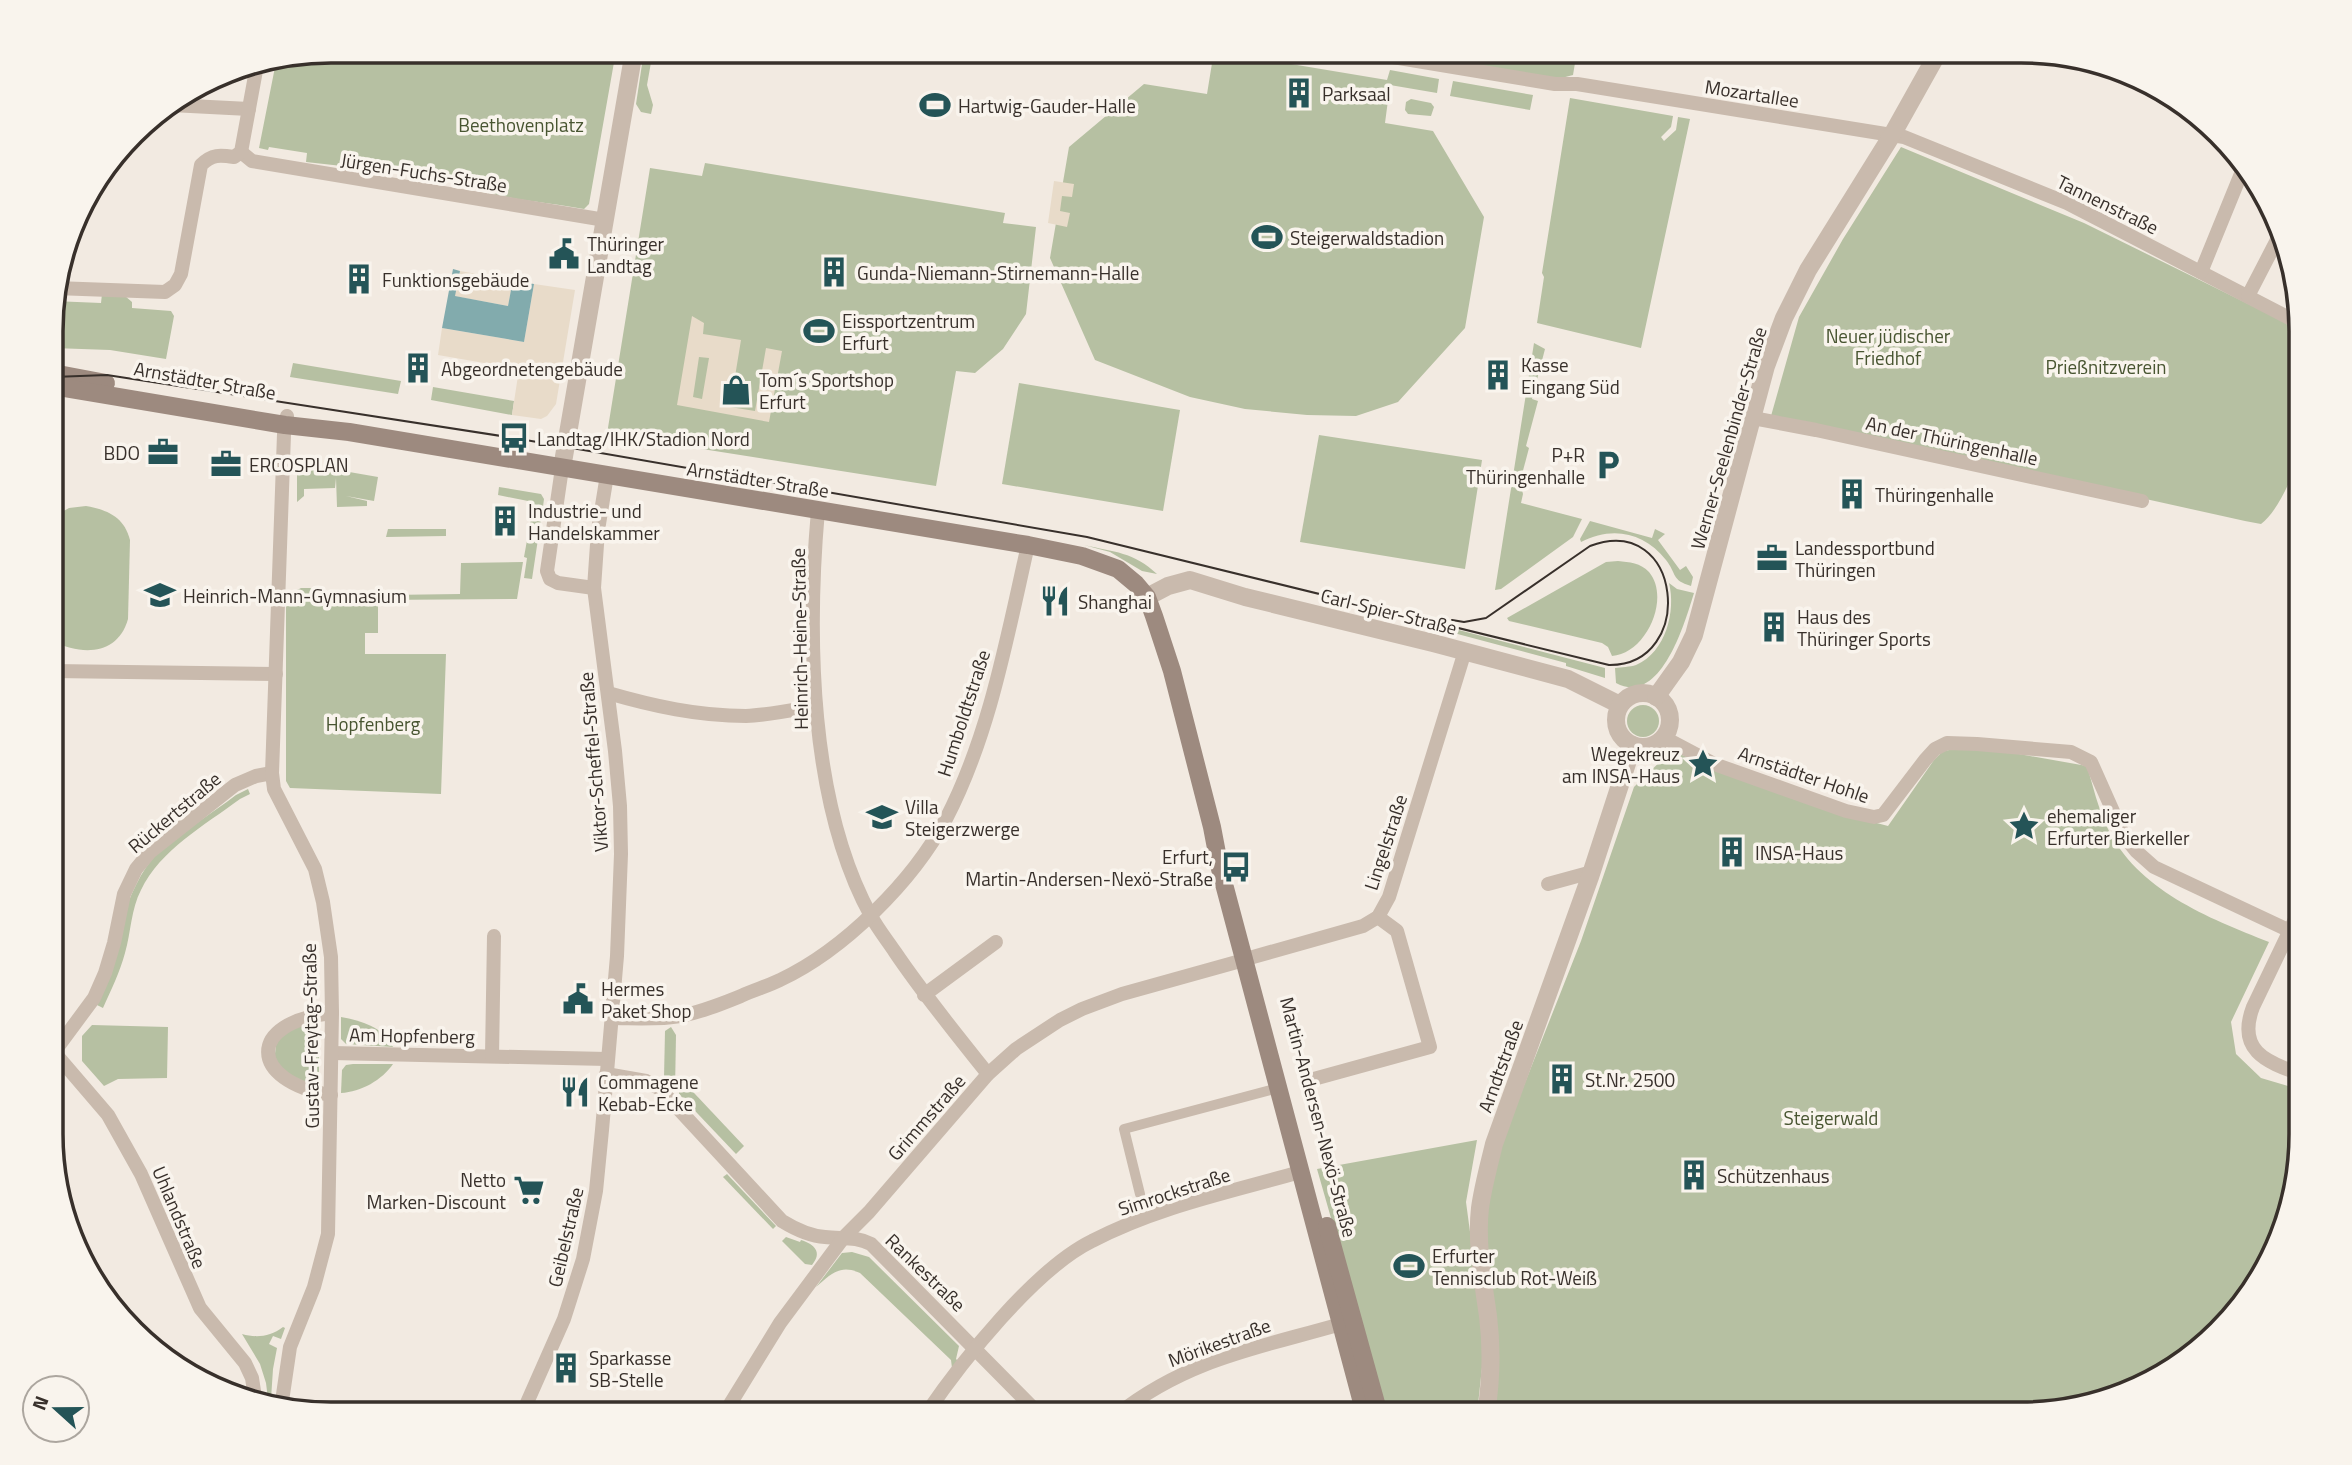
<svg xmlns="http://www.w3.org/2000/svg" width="2352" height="1465" font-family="'Titillium Web',sans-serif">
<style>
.green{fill:#b6c0a2}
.plaza{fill:#e8dbc9;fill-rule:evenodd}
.water{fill:#82abad}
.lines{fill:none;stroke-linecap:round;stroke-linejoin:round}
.pedestrian{stroke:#c9baad;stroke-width:10}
.minor{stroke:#c9baad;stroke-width:14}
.tertiary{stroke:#c9baad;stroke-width:18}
.secondary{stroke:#9d8a7f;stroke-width:18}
.tram{stroke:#38302b;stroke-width:2}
.labels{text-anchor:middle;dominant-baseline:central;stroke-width:7;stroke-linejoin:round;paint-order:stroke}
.poi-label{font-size:19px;fill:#38302b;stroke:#f9f4ed;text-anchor:start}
.street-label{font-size:19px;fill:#38302b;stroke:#f9f4ed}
.park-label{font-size:19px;fill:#485531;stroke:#f9f4ed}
.rim{fill:none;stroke:#38302b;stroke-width:3.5}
</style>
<rect width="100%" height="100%" fill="#f2eae1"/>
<g class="green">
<path d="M331 51H616L589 204 584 209C546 202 499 199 464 186V181L344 160 342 166 306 162 307 153 269 147 268 150 259 148 276 62Z"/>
<polygon points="644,51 653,51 647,85 653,105 651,114 641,112 636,104"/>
<polygon points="1214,51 1387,80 1390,70 1439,79 1437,93 1390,85 1385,123 1433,131 1484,217 1465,328 1398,402 1356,416 1307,415 1245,409 1190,397 1095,360 1050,258 1069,147 1144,84 1207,94"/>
<polygon points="1376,51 1577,51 1573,75 1554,80"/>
<polygon points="1453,81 1533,95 1530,110 1450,96"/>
<polygon points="1570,98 1673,116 1671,127 1661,137 1664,141 1676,130 1678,117 1690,119 1641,348 1537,323 1544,277 1542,273"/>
<polygon points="1411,99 1431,103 1434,107 1431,116 1408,114 1405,110 1406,102"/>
<path d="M1901 147 2084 223 2301 330C2301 367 2304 406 2301 443 2299 465 2279 511 2261 524L2245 521 1771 416 1799 317 1843 239Z"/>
<polygon points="705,163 1005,213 1003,223 1036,227 1026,314 1003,349 975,373 956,371 936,486 607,434 650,168 702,176"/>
<polygon points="102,294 125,296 132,302 132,308 171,311 174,316 166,359 110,350 53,348 53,301 101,303"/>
<polygon points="1534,343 1545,349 1532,399 1538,401 1526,446 1529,448 1520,482 1523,494 1521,503 1582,519 1573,537 1501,589 1495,590"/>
<polygon points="293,363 401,381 398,394 290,377"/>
<polygon points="1019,383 1180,410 1163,511 1002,484"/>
<polygon points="433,387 514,401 512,415 431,400"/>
<polygon points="1319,435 1482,460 1465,569 1300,542"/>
<polygon points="309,465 378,477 374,501 346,496 367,501 367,506 337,507 336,478 335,488 304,489 304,496 297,502 297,473 302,466"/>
<polygon points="499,487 541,494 544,499 542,514 532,512 533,502 498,495"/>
<path d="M86 506C108 510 124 517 130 540L128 619C118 655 82 656 53 641V517L69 508Z"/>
<polygon points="531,518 541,519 532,579 524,578 527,558 524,557"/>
<path d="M1590 521 1652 538 1655 529 1665 534 1658 540 1680 570 1686 566 1693 577 1691 586C1671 580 1677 574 1666 560 1644 532 1612 526 1581 542L1580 539Z"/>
<polygon points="388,529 446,529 446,536 386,537"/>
<path d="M1084 545C1114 552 1134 552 1157 574L1142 571 1110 552Z"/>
<path d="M1618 561C1629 562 1641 563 1649 572 1671 598 1646 654 1612 656L1608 647 1602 643 1509 621 1507 618 1606 562Z"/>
<polygon points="523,562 517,599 378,600 378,633 365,633 365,654 446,654 441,794 290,788 286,781 286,600 295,600 295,591 301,588 315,588 316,596 460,594 461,563"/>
<path d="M1669 583 1677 589 1694 593C1685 622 1661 707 1616 683L1615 668C1621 667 1630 667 1636 665 1666 652 1676 611 1669 583Z"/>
<polygon points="1451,628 1605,668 1605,678 1566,666 1566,663 1450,632"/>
<circle cx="1643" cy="721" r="16"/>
<path d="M1962 748 2019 754 2087 766C2093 786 2098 808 2107 827 2137 890 2208 918 2269 942L2231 1022 2236 1054 2261 1078 2301 1090V1152L2287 1224 2254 1289 2161 1377 2039 1414H1491L1484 1242 1485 1210 1498 1151 1581 941 1634 787 1671 751 1854 817 1888 826 1934 760 1943 751Z"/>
<path d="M248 789 250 794 240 799C205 825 160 850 141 890 131 909 131 932 125 953 120 972 111 990 103 1008L97 1005C111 962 125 885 157 854 180 833 211 814 236 795Z"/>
<path d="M341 1017C362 1021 383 1027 393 1047L346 1044 341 1039Z"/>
<polygon points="319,1020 319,1088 295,1080 274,1061 277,1038 284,1031"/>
<polygon points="92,1025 168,1027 167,1078 118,1079 104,1086 82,1061 82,1036"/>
<polygon points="671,1027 676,1035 675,1090 664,1078 665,1031"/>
<path d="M353 1064H393C382 1080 361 1092 341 1093L342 1070 346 1065Z"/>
<polygon points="679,1077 744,1146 736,1154 679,1094"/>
<polygon points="1477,1140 1466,1202 1483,1329 1483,1358 1477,1414 1387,1414 1317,1169"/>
<polygon points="727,1174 776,1226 773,1229 723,1177"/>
<path d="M786 1237 800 1242 801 1240C814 1244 823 1252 812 1265L805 1264 782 1241Z"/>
<path d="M852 1252 869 1257 959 1346 956 1359 958 1361 952 1368 951 1360 860 1273C840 1264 831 1274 816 1287L842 1253Z"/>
<path d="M283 1327 285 1328 281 1339 273 1336 269 1344 277 1348 273 1369 271 1399H268L266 1383 260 1364 242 1334C256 1338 270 1337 283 1327Z"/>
</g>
<g class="plaza">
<polygon points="1054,181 1074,184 1072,197 1062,196 1060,211 1070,213 1067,227 1048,223"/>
<polygon points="460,271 500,278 498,288 511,290 508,306 454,296"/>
<polygon points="534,284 575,290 556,404 547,416 541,419 512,415 519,369 438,355 442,328 524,342"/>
<path d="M692 316 704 323 703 334 741 340 730 407 755 411 766 348 782 351 769 422 677 405ZM699 357 709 358 702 399 693 397Z"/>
</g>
<polygon class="water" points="453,269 460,271 455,296 508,306 511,290 498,288 500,278 534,284 524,342 442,328"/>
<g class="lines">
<polyline class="pedestrian" points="1140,1194 1124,1129 1278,1088"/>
<g class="minor">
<polyline points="1357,51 1555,84 1577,84 1904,137 2067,203 2301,324"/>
<polyline points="171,105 249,109"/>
<polyline points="241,152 252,161 605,220"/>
<polyline points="2201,272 2243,169"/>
<path d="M55 288 165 292 175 285 181 274 201 165C212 154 220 155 234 157L241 152 257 65"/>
<polyline points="2248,296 2278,238"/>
<polyline points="1753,418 1816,430 2142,501"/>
<polyline points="562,468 547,571 550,579 558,583 594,588"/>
<path d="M818 510C807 636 809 803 871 916 878 929 887 940 895 952 924 995 956 1034 988 1074"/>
<polyline points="53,671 276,674"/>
<path d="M608 693C653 706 698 716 746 716 769 715 793 710 816 706"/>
<polyline points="1663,737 1714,764 1846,811 1874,817 1883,815 1925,760 1935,749 1947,743 1977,744 2071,752 2091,762 2124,836 2136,851 2154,867 2290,931"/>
<polyline points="1548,884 1592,872"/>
<path d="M2301 907 2253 1007C2237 1049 2264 1062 2301 1074"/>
<polyline points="1253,957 1363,926 1378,917 1389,897 1465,651"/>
<polyline points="924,995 996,942"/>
<path d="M611 1018C634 1018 658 1020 680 1016 702 1012 721 1004 741 996 754 990 768 986 780 980 844 950 913 881 946 819 990 734 1007 637 1028 545"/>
<polyline points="54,1052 108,1115 141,1174 200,1308 245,1363 252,1378 256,1404"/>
<polyline points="54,1052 94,998 105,973 114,943 124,894 136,869 150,852 235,785 256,776 272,773"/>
<polyline points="332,1053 607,1059"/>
<polyline points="492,1056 494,936"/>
<path d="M606 1074 646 1081 660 1089 782 1221C795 1229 810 1236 825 1237 842 1239 856 1236 871 1244L1039 1414"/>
<polyline points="1310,1080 1430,1047 1397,931 1378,917"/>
<path d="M331 1095C248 1081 246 1022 332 1013"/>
<polyline points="281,1408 290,1347 314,1287 328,1234 332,1013 331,957 323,902 315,869 274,789 272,773 284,434 287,416"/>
<polyline points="522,1414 564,1319 583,1259 596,1191 602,1130 617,956 621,854 620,806 615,751 594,588 598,530 607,475"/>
<polyline points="724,1414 780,1323 844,1237 869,1212 988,1074 1016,1049 1060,1020 1082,1009 1122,994 1244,960"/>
<path d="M926 1414C962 1361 1035 1269 1092 1241 1157 1207 1230 1192 1300 1172"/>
<path d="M1118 1414C1188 1359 1258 1348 1341 1324"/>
</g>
<g class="tertiary">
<polyline points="562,468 634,51"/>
<polyline points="1147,597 1168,586 1190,580 1245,597 1433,643 1568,679 1620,705"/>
<circle cx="1643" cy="720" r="27"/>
<polyline points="1656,697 1681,662 1694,635 1766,366 1784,318 1808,270 1892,135 1939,51"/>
<path d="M1486 1414C1491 1382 1492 1348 1488 1316 1483 1281 1476 1243 1480 1208 1483 1186 1489 1165 1494 1144L1590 877 1633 745"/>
</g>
<g class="secondary">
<polyline points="53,373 106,383"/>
<polyline points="53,386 285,425 349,432 1028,545 1082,556 1118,569 1136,584 1147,597 1154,616 1172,671 1212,827 1220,869 1365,1414"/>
<polyline points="1327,1226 1379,1414"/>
</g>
<path class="tram" d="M53 377 107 375 514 438 1087 537 1609 665C1697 666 1683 511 1590 546L1486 618 1464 622 1452 620"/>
</g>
<defs>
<g id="building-bare" transform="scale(2.415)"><path d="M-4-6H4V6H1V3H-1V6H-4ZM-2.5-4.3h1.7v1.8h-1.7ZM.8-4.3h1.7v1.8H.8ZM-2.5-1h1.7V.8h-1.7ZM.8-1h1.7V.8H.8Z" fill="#245457" stroke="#f9f4ed" stroke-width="2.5" paint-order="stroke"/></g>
<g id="stadium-bare" transform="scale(2.415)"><path d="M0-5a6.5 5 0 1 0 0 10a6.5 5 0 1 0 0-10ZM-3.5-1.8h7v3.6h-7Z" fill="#245457" stroke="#f9f4ed" stroke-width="2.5" paint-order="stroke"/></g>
<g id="civic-bare" transform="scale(2.415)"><path d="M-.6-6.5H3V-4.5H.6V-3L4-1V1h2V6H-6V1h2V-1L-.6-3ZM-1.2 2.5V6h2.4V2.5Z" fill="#245457" stroke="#f9f4ed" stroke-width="2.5" paint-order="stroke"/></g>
<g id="shop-bare" transform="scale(2.415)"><path d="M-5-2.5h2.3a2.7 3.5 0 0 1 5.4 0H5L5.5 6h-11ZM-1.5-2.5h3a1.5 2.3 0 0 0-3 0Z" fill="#245457" stroke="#f9f4ed" stroke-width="2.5" paint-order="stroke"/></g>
<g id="bus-bare" transform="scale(2.415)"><path d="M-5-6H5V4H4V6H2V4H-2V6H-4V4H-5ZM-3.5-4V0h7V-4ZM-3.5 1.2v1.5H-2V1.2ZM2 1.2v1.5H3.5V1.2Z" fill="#245457" stroke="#f9f4ed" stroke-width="2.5" paint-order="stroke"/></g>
<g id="office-bare" transform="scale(2.415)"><path d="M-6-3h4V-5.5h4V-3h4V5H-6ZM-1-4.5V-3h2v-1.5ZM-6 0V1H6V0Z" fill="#245457" stroke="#f9f4ed" stroke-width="2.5" paint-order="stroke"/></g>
<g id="parking-bare" transform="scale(2.415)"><path d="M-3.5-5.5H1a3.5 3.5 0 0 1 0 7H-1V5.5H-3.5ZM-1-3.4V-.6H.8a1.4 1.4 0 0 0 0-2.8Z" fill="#245457" stroke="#f9f4ed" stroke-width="2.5" paint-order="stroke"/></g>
<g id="school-bare" transform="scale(2.415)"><path d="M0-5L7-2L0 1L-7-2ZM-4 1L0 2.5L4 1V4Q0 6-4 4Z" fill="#245457" stroke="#f9f4ed" stroke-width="2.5" paint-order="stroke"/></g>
<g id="restaurant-bare" transform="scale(2.415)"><path d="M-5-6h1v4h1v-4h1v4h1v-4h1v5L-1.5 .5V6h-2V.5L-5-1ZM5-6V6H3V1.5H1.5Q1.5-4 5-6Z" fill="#245457" stroke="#f9f4ed" stroke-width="2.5" paint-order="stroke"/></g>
<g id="sight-bare" transform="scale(2.415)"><path d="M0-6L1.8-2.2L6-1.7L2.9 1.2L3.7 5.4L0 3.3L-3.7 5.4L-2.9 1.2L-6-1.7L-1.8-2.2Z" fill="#245457" stroke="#f9f4ed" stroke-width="2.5" paint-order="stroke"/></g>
<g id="supermarket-bare" transform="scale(2.415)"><path d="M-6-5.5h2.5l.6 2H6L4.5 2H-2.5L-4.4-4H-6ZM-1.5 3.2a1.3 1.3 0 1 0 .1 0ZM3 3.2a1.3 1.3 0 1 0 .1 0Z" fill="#245457" stroke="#f9f4ed" stroke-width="2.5" paint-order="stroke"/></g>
</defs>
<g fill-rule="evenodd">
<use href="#building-bare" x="1299" y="93"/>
<use href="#stadium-bare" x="935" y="105"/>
<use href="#stadium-bare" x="1267" y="237"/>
<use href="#civic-bare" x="564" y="254"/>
<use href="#building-bare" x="834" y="272"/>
<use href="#building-bare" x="359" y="279"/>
<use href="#stadium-bare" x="819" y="331"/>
<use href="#building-bare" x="418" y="368"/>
<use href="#building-bare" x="1498" y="375"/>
<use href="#shop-bare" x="736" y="390"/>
<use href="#bus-bare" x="514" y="438"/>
<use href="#office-bare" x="163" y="452"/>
<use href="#office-bare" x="226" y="464"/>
<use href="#parking-bare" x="1608" y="465"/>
<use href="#building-bare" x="1852" y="494"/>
<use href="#building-bare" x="505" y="521"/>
<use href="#office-bare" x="1772" y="558"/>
<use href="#school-bare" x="160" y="595"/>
<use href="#restaurant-bare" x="1055" y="601"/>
<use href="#building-bare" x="1774" y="627"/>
<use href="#sight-bare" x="1703" y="764"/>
<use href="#school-bare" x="882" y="817"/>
<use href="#sight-bare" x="2024" y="826"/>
<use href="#building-bare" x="1732" y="852"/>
<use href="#bus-bare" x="1236" y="867"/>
<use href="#civic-bare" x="578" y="999"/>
<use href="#building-bare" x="1562" y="1079"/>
<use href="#restaurant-bare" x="575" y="1092"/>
<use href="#building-bare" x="1694" y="1175"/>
<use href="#supermarket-bare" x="529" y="1190"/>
<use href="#stadium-bare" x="1409" y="1266"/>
<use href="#building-bare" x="566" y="1368"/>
</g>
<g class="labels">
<g class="poi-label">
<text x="1322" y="93">Parksaal</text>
<text x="958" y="105">Hartwig-Gauder-Halle</text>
<text x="1290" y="237">Steigerwaldstadion</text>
<text x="587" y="243">Thüringer<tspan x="587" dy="22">Landtag</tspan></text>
<text x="857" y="272">Gunda-Niemann-Stirnemann-Halle</text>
<text x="382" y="279">Funktionsgebäude</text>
<text x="842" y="320">Eissportzentrum<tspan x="842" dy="22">Erfurt</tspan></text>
<text x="1521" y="364">Kasse<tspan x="1521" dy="22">Eingang Süd</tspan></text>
<text x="441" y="368">Abgeordnetengebäude</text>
<text x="759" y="379">Tom´s Sportshop<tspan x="759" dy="22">Erfurt</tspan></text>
<text x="537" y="438">Landtag/IHK/Stadion Nord</text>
<text x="140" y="452" text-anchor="end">BDO</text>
<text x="1585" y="454" text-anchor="end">P+R<tspan x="1585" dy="22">Thüringenhalle</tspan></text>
<text x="249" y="464">ERCOSPLAN</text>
<text x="1875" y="494">Thüringenhalle</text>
<text x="528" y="510">Industrie- und<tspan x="528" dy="22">Handelskammer</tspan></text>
<text x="1795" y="547">Landessportbund<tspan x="1795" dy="22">Thüringen</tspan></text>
<text x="183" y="595">Heinrich-Mann-Gymnasium</text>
<text x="1078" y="601">Shanghai</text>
<text x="1797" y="616">Haus des<tspan x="1797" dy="22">Thüringer Sports</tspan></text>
<text x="1680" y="753" text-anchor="end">Wegekreuz<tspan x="1680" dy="22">am INSA-Haus</tspan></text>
<text x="905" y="806">Villa<tspan x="905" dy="22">Steigerzwerge</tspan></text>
<text x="2047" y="815">ehemaliger<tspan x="2047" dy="22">Erfurter Bierkeller</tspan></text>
<text x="1755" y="852">INSA-Haus</text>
<text x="1213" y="856" text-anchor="end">Erfurt,<tspan x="1213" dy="22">Martin-Andersen-Nexö-Straße</tspan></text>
<text x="601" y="988">Hermes<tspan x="601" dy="22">Paket Shop</tspan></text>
<text x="1585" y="1079">St.Nr. 2500</text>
<text x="598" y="1081">Commagene<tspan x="598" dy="22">Kebab-Ecke</tspan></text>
<text x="1717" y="1175">Schützenhaus</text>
<text x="506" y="1179" text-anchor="end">Netto<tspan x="506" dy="22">Marken-Discount</tspan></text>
<text x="1432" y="1255">Erfurter<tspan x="1432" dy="22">Tennisclub Rot-Weiß</tspan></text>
<text x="589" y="1357">Sparkasse<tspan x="589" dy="22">SB-Stelle</tspan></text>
</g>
<g class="street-label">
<text transform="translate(1752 93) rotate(9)">Mozartallee</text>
<text transform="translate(424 172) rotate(9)">Jürgen-Fuchs-Straße</text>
<text transform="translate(2108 204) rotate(26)">Tannenstraße</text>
<text transform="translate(205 380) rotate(10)">Arnstädter Straße</text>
<text transform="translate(1728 438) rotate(-74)">Werner-Seelenbinder-Straße</text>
<text transform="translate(1952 440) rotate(12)">An der Thüringenhalle</text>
<text transform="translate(758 479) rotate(9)">Arnstädter Straße</text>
<text transform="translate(1389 611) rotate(14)">Carl-Spier-Straße</text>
<text transform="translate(799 639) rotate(-91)">Heinrich-Heine-Straße</text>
<text transform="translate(963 713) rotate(-72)">Humboldtstraße</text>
<text transform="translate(593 762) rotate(-95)">Viktor-Scheffel-Straße</text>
<text transform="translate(1804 774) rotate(19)">Arnstädter Hohle</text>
<text transform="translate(174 812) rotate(-40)">Rückertstraße</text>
<text transform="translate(1385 842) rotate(-72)">Lingelstraße</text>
<text transform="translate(412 1035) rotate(1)">Am Hopfenberg</text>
<text transform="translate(310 1036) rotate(-91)">Gustav-Freytag-Straße</text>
<text transform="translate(1500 1066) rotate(-70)">Arndtstraße</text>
<text transform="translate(926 1117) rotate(-49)">Grimmstraße</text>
<text transform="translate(1319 1117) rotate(75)">Martin-Andersen-Nexö-Straße</text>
<text transform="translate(1174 1191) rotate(-18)">Simrockstraße</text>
<text transform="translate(180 1217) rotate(67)">Uhlandstraße</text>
<text transform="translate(565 1237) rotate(-77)">Geibelstraße</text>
<text transform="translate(926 1272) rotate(44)">Rankestraße</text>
<text transform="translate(1219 1342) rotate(-20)">Mörikestraße</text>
</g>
<g class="park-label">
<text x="521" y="124">Beethovenplatz</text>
<text x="1888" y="335">Neuer jüdischer<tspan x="1888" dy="22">Friedhof</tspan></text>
<text x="2106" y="366">Prießnitzverein</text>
<text x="373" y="723">Hopfenberg</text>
<text x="1831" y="1117">Steigerwald</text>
</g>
</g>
<path d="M0 0H2352V1465H0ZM331 63H2021A268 268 0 0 1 2289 331V1134A268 268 0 0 1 2021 1402H331A268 268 0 0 1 63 1134V331A268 268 0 0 1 331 63Z" fill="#f9f4ed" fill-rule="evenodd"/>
<path class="rim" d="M331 63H2021A268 268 0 0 1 2289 331V1134A268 268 0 0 1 2021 1402H331A268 268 0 0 1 63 1134V331A268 268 0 0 1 331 63Z"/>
<g transform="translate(56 1409) rotate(291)"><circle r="33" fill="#f9f4ed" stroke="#aca69f" stroke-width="2"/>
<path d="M0-5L12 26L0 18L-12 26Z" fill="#245457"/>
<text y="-10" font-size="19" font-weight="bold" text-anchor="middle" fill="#38302b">N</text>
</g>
</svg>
